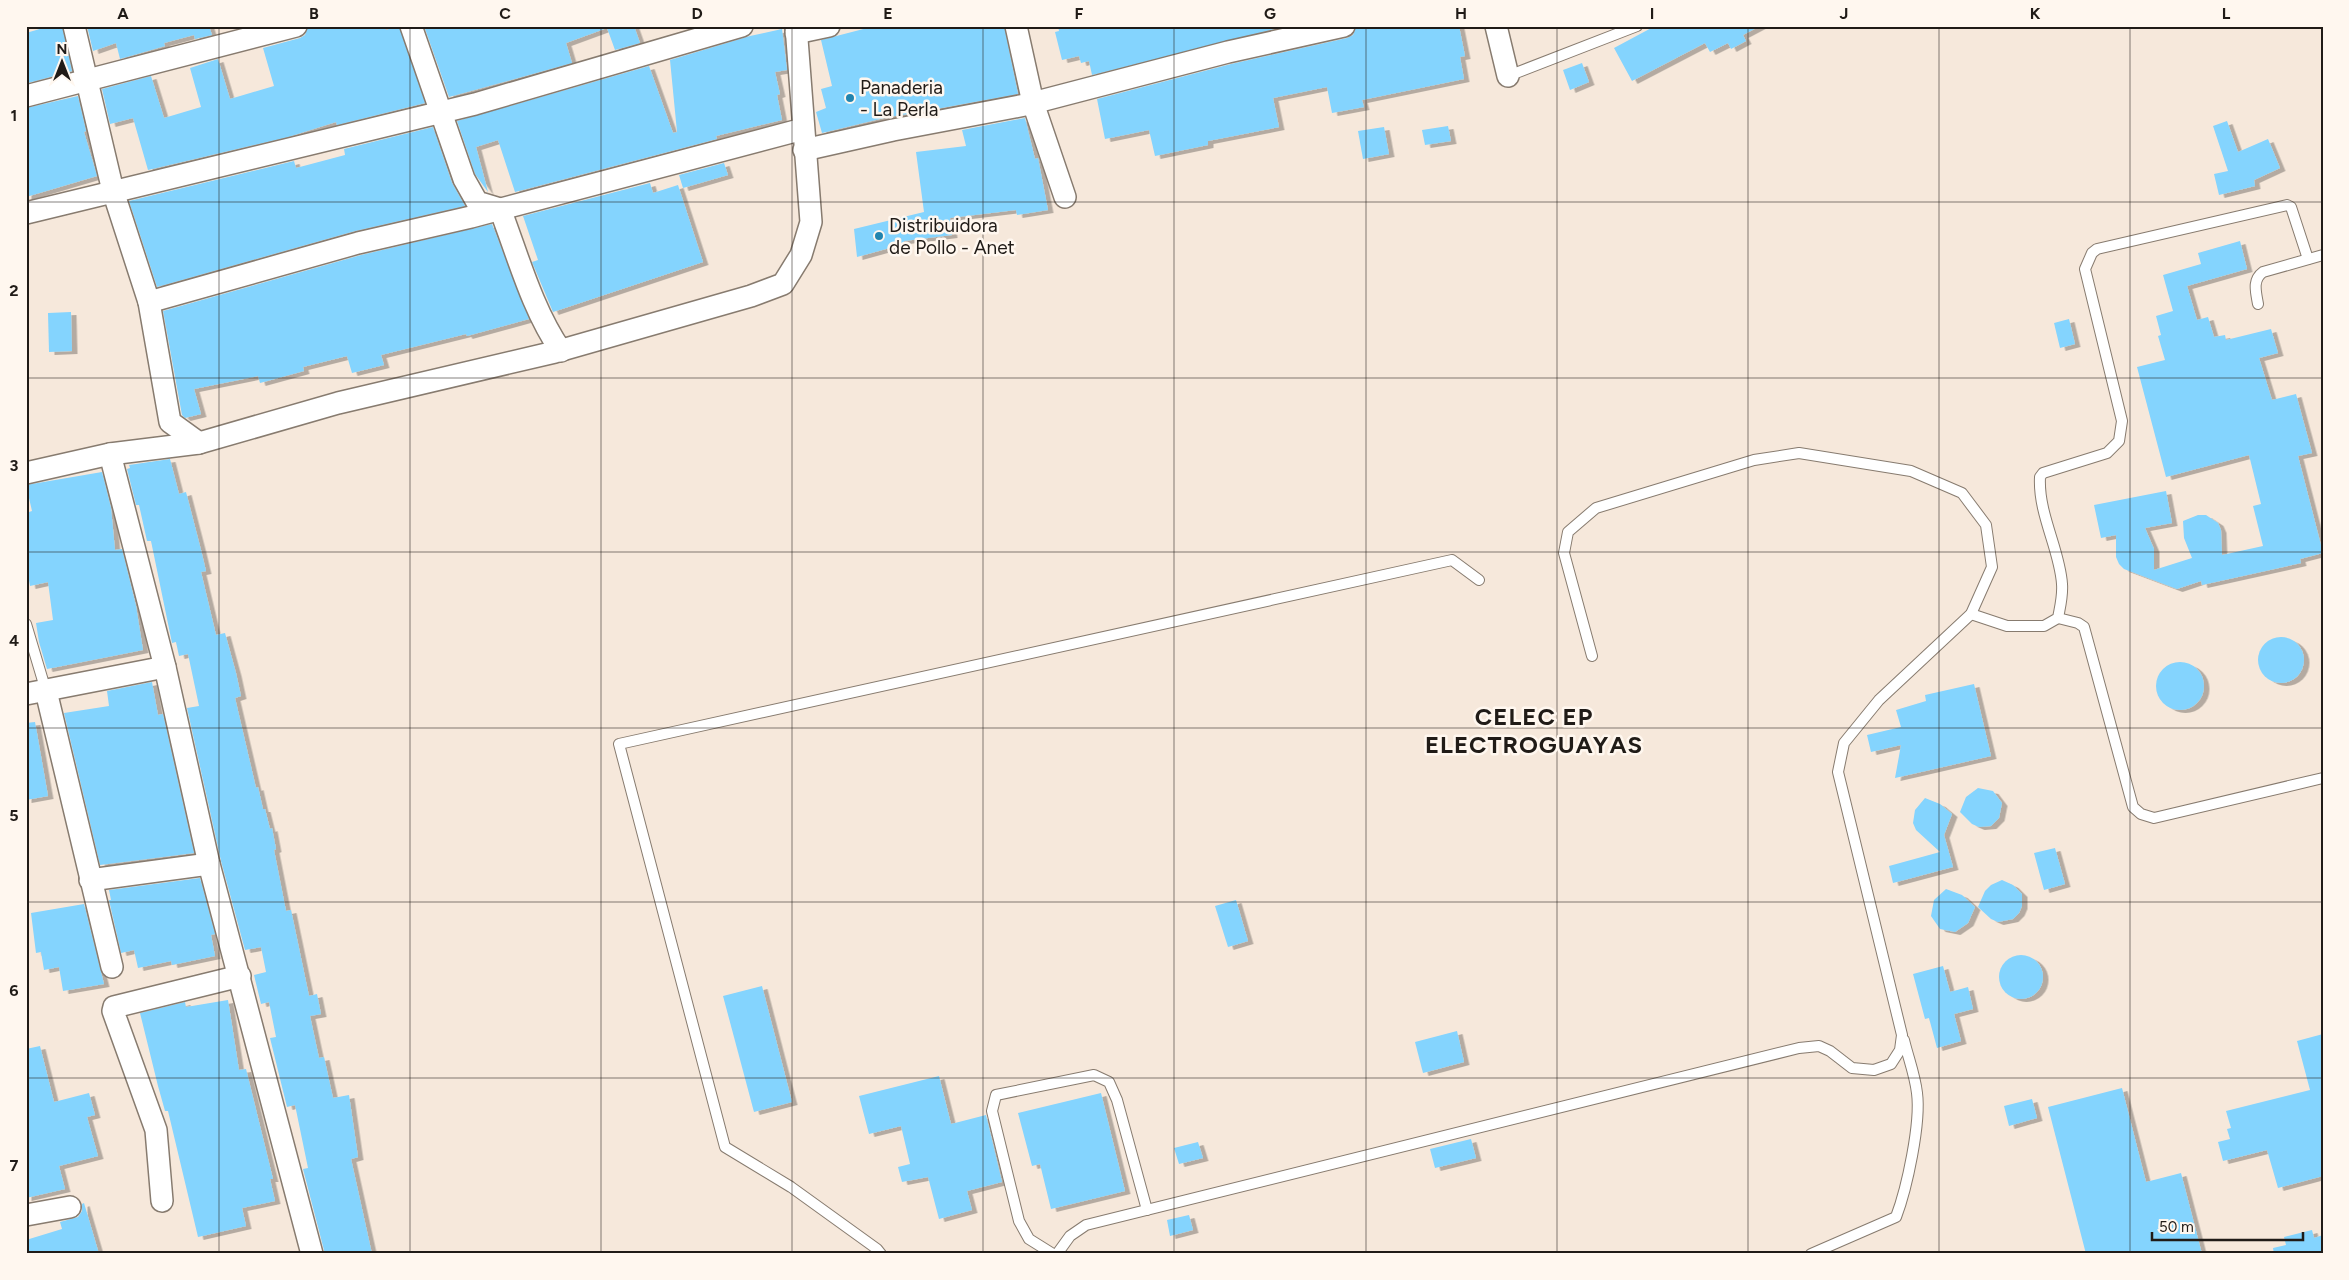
<svg xmlns="http://www.w3.org/2000/svg" width="2349" height="1280" font-family="Figtree,sans-serif">
<style>
.building{fill:#84d4fe;filter:url(#shadow)}
.lines{fill:none;stroke-linecap:round;stroke-linejoin:round}
.service-casing{stroke:#877b6f;stroke-width:12}
.minor-casing{stroke:#877b6f;stroke-width:24}
.service{stroke:#fff;stroke-width:10}
.minor{stroke:#fff;stroke-width:21}
.grid{fill:none;stroke:#201b17;stroke-width:1;stroke-opacity:0.55}
.poi-dot{fill:#2184af;stroke:#fff7ef;stroke-width:2}
.labels{text-anchor:middle;dominant-baseline:central;stroke-width:5;stroke-linejoin:round;paint-order:stroke}
.poi-label{font-size:19px;fill:#201b17;stroke:#fff7ef;text-anchor:start}
.district-label{font-size:24px;font-weight:bold;letter-spacing:1px;fill:#201b17;stroke:#fff7ef}
.neatline{fill:none;stroke:#201b17;stroke-width:2}
.grid-label{font-size:16px;text-anchor:middle;font-weight:bold;fill:#201b17}
</style>
<defs>
<filter id="shadow"><feDropShadow dx="5.5" dy="3" stdDeviation="0" flood-color="#0004"/></filter>
</defs>
<rect width="100%" height="100%" fill="#f6e8db"/>
<g class="building">
<polygon points="50,26 62,26 72,71 28,83 26,33"/>
<polygon points="87,26 209,26 212,35 195,39 194,35 164,43 165,46 120,59 116,43 93,51"/>
<polygon points="308,26 385,26 386,30 399,26 425,103 337,125 336,122 288,137 148,170 133,118 110,124 102,89 151,76 164,118 201,107 190,68 218,59 230,99 274,86 263,48 300,38 305,35"/>
<polygon points="424,26 634,26 640,43 615,50 607,28 566,43 572,63 449,97"/>
<polygon points="875,26 1004,26 1018,94 925,111 907,112 908,114 888,117 822,133 816,112 826,108 821,89 832,86 821,40"/>
<polygon points="1058,26 1286,26 1092,75 1089,61 1081,63 1079,56 1062,60 1055,32 1059,31"/>
<polygon points="1360,26 1459,26 1465,56 1460,57 1464,79 1362,100 1364,107 1332,113 1327,87 1273,98 1279,127 1208,141 1208,145 1155,156 1149,130 1105,139 1097,99 1231,64 1347,38 1353,35 1356,27"/>
<polygon points="1655,26 1760,26 1743,35 1746,41 1731,49 1728,43 1710,52 1705,43 1632,81 1614,48"/>
<polygon points="782,29 787,70 775,72 780,94 777,95 782,120 716,136 717,139 515,192 498,140 476,147 488,192 475,174 457,121 649,66 673,133 677,132 670,60 750,36"/>
<polygon points="1582,63 1589,82 1570,90 1563,70"/>
<polygon points="78,96 86,131 84,132 97,176 26,197 26,108"/>
<polygon points="1025,118 1035,159 1038,158 1048,210 1017,215 1016,210 950,218 952,235 904,241 904,244 857,257 854,229 924,212 916,152 966,146 962,130"/>
<polygon points="2227,121 2238,152 2268,139 2280,168 2254,180 2255,186 2219,195 2214,174 2228,171 2213,126"/>
<polygon points="1448,126 1451,141 1425,145 1422,130"/>
<polygon points="433,127 452,183 465,206 355,231 157,287 129,201 294,161 296,168 345,155 344,149"/>
<polygon points="1384,127 1389,154 1363,159 1358,131"/>
<polygon points="724,163 728,175 683,188 679,175"/>
<polygon points="650,183 653,193 678,185 703,262 553,312 532,262 538,260 523,216"/>
<polygon points="492,224 529,319 467,336 466,334 381,355 384,365 352,373 347,356 303,367 304,371 260,383 258,376 194,389 201,414 185,418 182,415 163,311 361,255"/>
<polygon points="2240,241 2247,269 2187,286 2197,320 2208,317 2214,337 2225,335 2226,340 2271,329 2278,353 2259,358 2272,400 2296,394 2312,453 2298,456 2323,553 2300,559 2301,563 2202,585 2201,581 2177,589 2124,569 2119,564 2116,557 2116,535 2101,538 2094,505 2166,491 2172,523 2145,528 2154,549 2154,570 2192,558 2184,538 2183,521 2198,515 2206,515 2218,523 2221,530 2222,555 2263,546 2253,506 2261,504 2249,455 2166,477 2137,367 2165,360 2158,336 2161,335 2156,316 2173,311 2163,275 2201,264 2198,253"/>
<polygon points="71,312 72,351 49,352 48,313"/>
<polygon points="2069,319 2075,344 2060,348 2054,323"/>
<polygon points="170,459 179,494 186,492 201,550 206,571 201,572 216,635 225,633 236,673 241,696 235,698 256,788 258,787 263,809 265,809 270,829 272,828 276,849 274,850 286,911 291,910 309,996 317,994 321,1014 310,1016 319,1058 324,1057 333,1098 349,1095 358,1157 351,1159 372,1254 325,1254 303,1169 308,1168 295,1105 287,1107 270,1038 276,1037 269,1002 261,1004 254,975 266,972 261,947 245,950 221,861 187,708 199,706 188,654 179,656 176,642 172,643 151,541 147,541 139,505 136,505 127,469 130,468 129,465"/>
<polygon points="102,472 111,508 115,550 122,549 136,606 143,650 47,669 39,642 36,623 53,620 48,582 30,586 26,564 26,513 32,511 26,485"/>
<circle cx="2281" cy="660" r="23"/>
<circle cx="2180" cy="686" r="24"/>
<polygon points="152,682 158,715 163,714 194,853 100,865 64,713 109,706 107,691"/>
<polygon points="1974,684 1991,756 1895,778 1901,745 1871,752 1867,735 1901,727 1896,710 1926,701 1925,695"/>
<polygon points="35,722 48,796 26,800 26,723"/>
<polygon points="1978,788 1993,791 2002,803 1999,818 1991,826 1979,827 1972,824 1960,812 1966,797"/>
<polygon points="1925,798 1940,804 1952,814 1944,835 1953,867 1893,883 1889,866 1940,852 1916,830 1913,823 1915,810"/>
<polygon points="2055,848 2065,884 2044,890 2034,853"/>
<polygon points="200,878 215,934 211,935 215,956 172,965 171,961 138,968 134,950 121,953 109,900 111,900 109,890"/>
<polygon points="2002,880 2013,885 2022,894 2022,906 2019,913 2013,919 1998,922 1991,919 1978,907 1985,891 1991,885"/>
<polygon points="1946,889 1962,895 1975,907 1968,923 1955,932 1940,929 1931,916 1934,900"/>
<polygon points="1236,900 1248,941 1228,947 1215,906"/>
<polygon points="84,904 104,984 63,991 59,967 44,970 41,952 36,953 31,913"/>
<circle cx="2021" cy="977" r="22"/>
<polygon points="1943,966 1950,992 1968,987 1973,1009 1954,1014 1961,1041 1937,1048 1929,1018 1925,1019 1913,974"/>
<polygon points="762,986 792,1102 754,1112 723,996"/>
<polygon points="228,1000 239,1070 246,1069 273,1179 270,1179 275,1201 242,1208 246,1226 198,1237 168,1111 165,1111 158,1086 140,1013 185,1002 186,1007"/>
<polygon points="1457,1031 1464,1062 1423,1073 1415,1042"/>
<polygon points="2323,1034 2323,1176 2278,1188 2267,1150 2223,1161 2218,1142 2230,1139 2227,1129 2231,1128 2226,1111 2310,1090 2297,1041"/>
<polygon points="40,1046 54,1102 89,1093 95,1115 87,1117 98,1156 59,1166 65,1189 26,1198 26,1049"/>
<polygon points="939,1076 951,1124 986,1115 1002,1182 967,1191 972,1210 939,1219 928,1177 902,1182 898,1167 910,1164 901,1126 869,1134 859,1096"/>
<polygon points="2122,1088 2146,1182 2181,1173 2202,1254 2086,1254 2048,1107"/>
<polygon points="1101,1093 1125,1191 1051,1209 1040,1164 1032,1166 1018,1113"/>
<polygon points="2032,1099 2037,1118 2009,1126 2004,1106"/>
<polygon points="1471,1139 1476,1158 1435,1168 1430,1149"/>
<polygon points="1198,1142 1203,1158 1179,1164 1174,1148"/>
<polygon points="84,1203 99,1254 26,1254 26,1240 62,1229 60,1222 78,1217 82,1211 82,1204"/>
<polygon points="1189,1215 1193,1230 1170,1236 1167,1220"/>
<polygon points="2312,1230 2314,1238 2323,1235 2323,1251 2318,1254 2274,1254 2273,1248 2286,1245 2284,1237"/>
</g>
<g class="lines">
<g class="service-casing">
<g id="service">
<polyline points="1508,76 1637,26"/>
<path d="M2258 304C2256 292 2252 280 2263 272L2323 255"/>
<path d="M1971 614 2007 626H2044L2058 618C2060 607 2063 596 2062 584 2060 550 2038 514 2040 477L2043 473 2107 453 2119 441 2122 421 2085 269 2092 253 2097 249 2287 205 2291 207 2308 259"/>
<polyline points="2058,618 2078,623 2084,627 2133,807 2141,814 2154,818 2323,778"/>
<polyline points="26,624 46,691"/>
<polyline points="881,1254 877,1249 791,1187 725,1147 619,744 1452,560 1479,580"/>
<polyline points="1053,1254 1029,1239 1019,1221 992,1111 996,1095 1094,1075 1109,1082 1117,1100 1147,1210"/>
<polyline points="1057,1254 1070,1236 1086,1225 1799,1048 1819,1046 1830,1051 1852,1068 1874,1070 1891,1064 1900,1050 1902,1035 1838,772 1844,743 1879,700 1971,614 1992,567 1986,525 1962,493 1911,471 1799,453 1754,460 1596,508 1568,532 1564,553 1592,656"/>
<path d="M1811 1254 1896 1217C1907 1188 1921 1123 1917 1093 1915 1075 1908 1057 1904 1040"/>
</g>
</g>
<g class="minor-casing">
<g id="minor">
<polyline points="74,26 113,191 149,302 170,422 199,443"/>
<path d="M411 26 464 179 477 202 500 209C518 256 532 309 561 351"/>
<polyline points="1016,26 1033,103 1065,197"/>
<polyline points="1496,26 1508,76"/>
<polyline points="796,33 829,26"/>
<polyline points="26,96 296,26"/>
<polyline points="804,150 893,130 1025,105 1228,52 1344,26"/>
<polyline points="26,213 475,104 742,26"/>
<polyline points="149,302 358,243 471,217 803,129"/>
<polyline points="110,454 165,667 209,864 312,1254"/>
<polyline points="26,473 110,454 199,443 338,403 555,352 751,296 783,284 801,255 811,222 796,26"/>
<polyline points="46,691 112,967"/>
<polyline points="26,694 165,667"/>
<polyline points="90,880 209,864"/>
<polyline points="162,1201 156,1130 113,1011 114,1007 240,976"/>
<polyline points="26,1215 70,1207"/>
</g>
</g>
<use href="#service" class="service"/>
<use href="#minor" class="minor"/>
</g>
<path class="grid" d="M219 26V1254M410 26V1254M601 26V1254M792 26V1254M983 26V1254M1174 26V1254M1366 26V1254M1557 26V1254M1748 26V1254M1939 26V1254M2130 26V1254M26 202H2323M26 378H2323M26 552H2323M26 728H2323M26 902H2323M26 1078H2323"/>
<g class="poi-dot">
<circle cx="850" cy="98" r="5"/>
<circle cx="879" cy="236" r="5"/>
</g>
<g class="labels">
<g class="poi-label">
<text x="860" y="87">Panaderia<tspan x="860" dy="22">- La Perla</tspan></text>
<text x="889" y="225">Distribuidora<tspan x="889" dy="22">de Pollo - Anet</tspan></text>
</g>
<g class="district-label">
<text x="1534" y="716">CELEC EP<tspan x="1534" dy="28">ELECTROGUAYAS</tspan></text>
</g>
</g>
<rect width="2349" height="1280" fill="none" stroke="#fff7ef" stroke-width="55"/>
<g transform="translate(62 62)" stroke="#fff7ef" stroke-width="4" paint-order="stroke">
<path d="M0-4L9 19L0 12L-9 19Z" fill="#201b17"/>
<text y="-8" font-size="14" font-weight="bold" text-anchor="middle" fill="#201b17">N</text>
</g>
<path d="M2152 1232v8h151v-8" fill="none" stroke="#201b17" stroke-width="2.5"/>
<text x="2159" y="1232" font-size="15" fill="#201b17" stroke="#fff7ef" stroke-width="4" paint-order="stroke">50 m</text>
<rect x="28" y="28" width="2294" height="1224" class="neatline"/>
<g class="grid-label">
<text x="123" y="19">A</text>
<text x="314" y="19">B</text>
<text x="505" y="19">C</text>
<text x="697" y="19">D</text>
<text x="888" y="19">E</text>
<text x="1079" y="19">F</text>
<text x="1270" y="19">G</text>
<text x="1461" y="19">H</text>
<text x="1652" y="19">I</text>
<text x="1844" y="19">J</text>
<text x="2035" y="19">K</text>
<text x="2226" y="19">L</text>
<text x="14" y="121">1</text>
<text x="14" y="296">2</text>
<text x="14" y="471">3</text>
<text x="14" y="646">4</text>
<text x="14" y="821">5</text>
<text x="14" y="996">6</text>
<text x="14" y="1171">7</text>
</g>
</svg>
